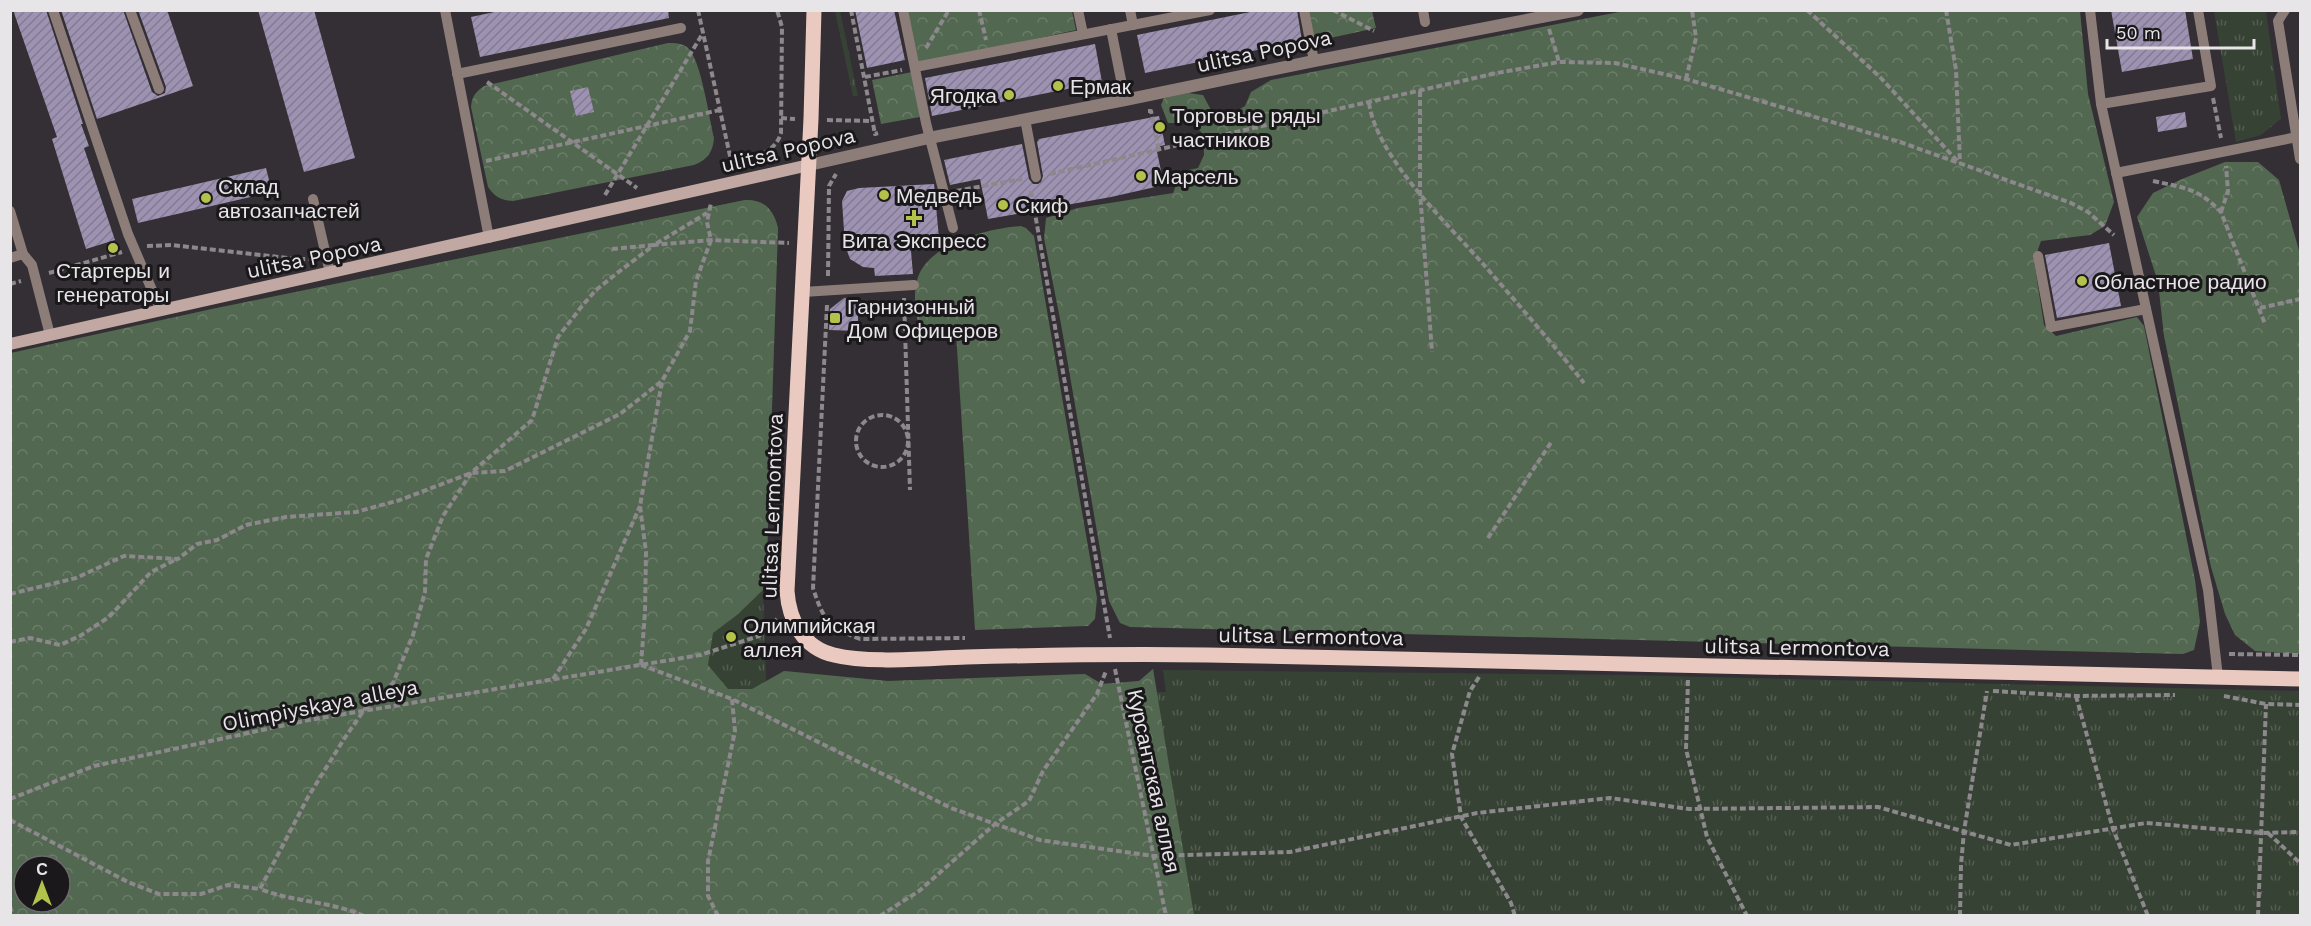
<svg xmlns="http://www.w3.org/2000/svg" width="2311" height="926" font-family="'Work Sans',sans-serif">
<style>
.grass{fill:url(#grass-tufts);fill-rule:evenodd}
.forest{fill:url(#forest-crowns);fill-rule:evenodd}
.building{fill:url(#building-hatch)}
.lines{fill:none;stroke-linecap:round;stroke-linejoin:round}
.path{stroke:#8c888c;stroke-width:4;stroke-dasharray:6 3;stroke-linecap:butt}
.lane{stroke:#8d7d79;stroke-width:10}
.street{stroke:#8d7d79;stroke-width:12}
.secondary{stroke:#c1a8a2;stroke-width:12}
.primary{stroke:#eac9c1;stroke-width:15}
.poi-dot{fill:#b3c24b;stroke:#1a181a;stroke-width:2}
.labels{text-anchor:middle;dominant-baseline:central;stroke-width:6;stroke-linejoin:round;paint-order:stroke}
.street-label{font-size:21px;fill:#e8e5e8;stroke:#1a181a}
.poi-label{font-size:21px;fill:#e8e5e8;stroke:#1a181a;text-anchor:start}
</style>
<defs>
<pattern id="grass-tufts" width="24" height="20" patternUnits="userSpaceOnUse" patternTransform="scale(1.5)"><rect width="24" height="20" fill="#364234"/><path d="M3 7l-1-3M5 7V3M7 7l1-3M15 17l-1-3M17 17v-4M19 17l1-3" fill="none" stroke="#535d51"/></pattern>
<pattern id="forest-crowns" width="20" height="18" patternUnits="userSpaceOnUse" patternTransform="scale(1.5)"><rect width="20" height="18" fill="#526850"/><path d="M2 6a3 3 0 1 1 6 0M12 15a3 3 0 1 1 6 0" fill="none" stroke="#6b7d69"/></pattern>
<pattern id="building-hatch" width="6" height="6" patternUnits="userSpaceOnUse" patternTransform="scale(1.5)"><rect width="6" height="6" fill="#9d92b1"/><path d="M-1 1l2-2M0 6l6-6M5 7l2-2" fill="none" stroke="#837b91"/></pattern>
</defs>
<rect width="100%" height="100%" fill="#342f34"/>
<g class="grass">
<polygon points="835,11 840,11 858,96 853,96"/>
<polygon points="2214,11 2266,11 2281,119 2261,135 2236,142"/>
<path d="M745 200C764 199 774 210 778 228L766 587 763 589 766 681 784 671 888 681 1085 674 1102 684 1139 681 1153 669 1157 692H1166L1163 670 1624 675 2300 691V915H11L10 353 212 309ZM24 866H60V902H24Z"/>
</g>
<g class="forest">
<polygon points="907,11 1072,11 1076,30 918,65"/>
<polygon points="1305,11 1372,11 1376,28 1312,42"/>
<polygon points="1624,11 2080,11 2088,94 2114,202 2105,226 2090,235 2041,241 2034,261 2044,325 2056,336 2137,317 2144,326 2195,580 2200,622 2194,650 2183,654 1130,627 1120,623 1109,601 1061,324 1044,238 1046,218 1078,208 1173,193 1175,188 1172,179 1178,172 1198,168 1204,155 1203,134 1192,123 1168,123 1161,105 1164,98 1188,93 1203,95 1211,110 1231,114 1245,106 1251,92 1271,80"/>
<path d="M668 43C675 43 681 43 687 47 701 58 709 118 714 138 713 152 707 160 694 165L513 201C500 200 495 197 488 187L471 107C472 97 475 92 484 86Z"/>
<polygon points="912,72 920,117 881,124 872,80"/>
<polygon points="2225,162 2258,162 2279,180 2300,254 2300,654 2255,651 2235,635 2225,614 2211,567 2164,336 2158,282 2137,217 2153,193 2182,179"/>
<path d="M745 200C764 199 774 210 778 228L766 587 737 615 713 633 708 665 728 689H752L784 671 888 681 1085 674 1102 684 1139 681 1153 669 1194 915H11V353L212 309ZM24 866H60V902H24Z"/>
<path d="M1021 226 1026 228 1034 236 1097 598 1095 619 1088 626 975 630 956 333 920 332C916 315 912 295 918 277 930 243 989 228 1021 226Z"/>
</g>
<g class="building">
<polygon points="13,10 46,10 83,124 81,124 89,146 84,148 115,240 86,249 52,139 57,137"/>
<polygon points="61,10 123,10 152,92 158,96 165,93 166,87 138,10 167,10 193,86 97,119"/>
<polygon points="258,10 314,10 355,158 304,172"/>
<polygon points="504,10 668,10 669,18 480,57 471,17"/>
<polygon points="855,10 894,10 905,60 867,68"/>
<polygon points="1260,10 1297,10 1302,41 1145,73 1137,35"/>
<polygon points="2111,10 2185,10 2193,59 2122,72"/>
<polygon points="1095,44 1102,82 932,116 925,78"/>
<polygon points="588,87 594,112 576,116 570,91"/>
<polygon points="2185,112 2187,127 2158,132 2156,117"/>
<polygon points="1159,116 1165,145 1156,147 1164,185 1111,197 988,219 980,179 950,185 944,160 1022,144 1029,179 1033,184 1038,184 1041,182 1043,176 1037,142 1039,139"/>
<polygon points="266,168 272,192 138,223 132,199"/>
<polygon points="934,184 940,249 911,251 913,274 875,276 874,268 863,267 850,259 845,245 842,201 847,191 859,188"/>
<polygon points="2109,243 2121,306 2057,318 2045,255"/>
<polygon points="858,297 858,331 829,330 830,309 844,298"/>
</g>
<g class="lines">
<g class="path">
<polyline points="698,10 732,165"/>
<polyline points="851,10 875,134 878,133"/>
<polyline points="979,10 986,40"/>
<polyline points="1333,10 1374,31"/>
<polyline points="1807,10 1880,77 1959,163"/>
<polyline points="1946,10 1956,70 1960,163"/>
<polyline points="1549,29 1559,62"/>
<polyline points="926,48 949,10"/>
<polyline points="865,77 902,70"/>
<polyline points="1686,79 1696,38 1692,10"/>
<polyline points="487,82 637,188"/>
<polyline points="1420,91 1420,192 1432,352"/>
<polyline points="2213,98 2221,138"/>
<path d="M1369 103C1377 158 1447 223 1484 265 1518 304 1552 343 1584 383"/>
<polyline points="1148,111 1151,111 1159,151"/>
<polyline points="781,118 795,119"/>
<polyline points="827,120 872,121"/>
<polyline points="486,161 720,110"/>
<path d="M738 163C756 156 775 153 781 133L782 27 777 10"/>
<polyline points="1050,174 1497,73 1559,62 1615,63 1686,79 1900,142 2071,203 2088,212 2114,235"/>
<path d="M2153 181C2185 188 2198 188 2221 212L2265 324"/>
<polyline points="956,191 1022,179"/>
<polyline points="1031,191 1110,638"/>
<polyline points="605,195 703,33"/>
<polyline points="2221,212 2228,191 2226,166"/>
<polyline points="147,246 172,245 297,259 313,259"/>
<polyline points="612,249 654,245 707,213"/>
<polyline points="49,273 122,252"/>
<polyline points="828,276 829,186 836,174"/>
<polyline points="10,284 21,281"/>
<polyline points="904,298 910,490"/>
<path d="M827 305 813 588C823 619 828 627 860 639L965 638"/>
<polyline points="2260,308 2300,299"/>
<circle cx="882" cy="441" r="26"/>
<polyline points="1488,538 1552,441"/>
<polyline points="10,594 76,578 124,556 178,559 197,544 217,540 246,525 286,517 356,512 400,500 471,473 505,471 620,414 662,381"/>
<polyline points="10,642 30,638 60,645 80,636 109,617 151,572 177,559"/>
<polyline points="2229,654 2300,655"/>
<polyline points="641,665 732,699 951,808 1040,840 1154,856 1290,852 1477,813 1610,798 1689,809 1878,807 2011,845 2146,823 2263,833 2300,832"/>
<polyline points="641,665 645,612 646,552 640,506 662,381 690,331 696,281 711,240 707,222 711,203"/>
<polyline points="1115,669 1166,916"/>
<polyline points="1479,677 1470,691 1452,754 1461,817 1511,903 1515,916"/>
<polyline points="553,679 586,629 640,506"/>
<polyline points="1688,680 1686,749 1707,837 1747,916"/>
<polyline points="1993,691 2076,696 2175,695"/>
<polyline points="2076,696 2113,829 2148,916"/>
<polyline points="2224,696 2266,704 2300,705"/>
<polyline points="10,799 94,766 309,720 700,655 759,636 777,619"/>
<polyline points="10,820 128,882 159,894 201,894 228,885 260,889"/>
<polyline points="2268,833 2300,863"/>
<polyline points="10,906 13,916"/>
<path d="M364 916C330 901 293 902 260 889L308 797 344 739 364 710 393 683 413 635 425 592 426 559 443 516 471 473 532 420 558 337 582 306 596 290 616 274 654 245 711 240 789 243"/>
<polyline points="718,916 708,896 708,861 735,731 732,699"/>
<polyline points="880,916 919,891 995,824 1029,801 1043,771 1097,694 1106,671"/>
<polyline points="1960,916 1961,865 1964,831 1987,691"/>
<polyline points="2258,916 2266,704"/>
</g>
<g class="lane">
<polyline points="53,10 128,234 161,311"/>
<polyline points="130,10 159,89"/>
<polyline points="445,10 489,238"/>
<polyline points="903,10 926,123 953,228"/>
<polyline points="1078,10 1083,34"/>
<polyline points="1130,10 1133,25"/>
<polyline points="1304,10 1314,61"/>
<polyline points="1423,10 1425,22"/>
<polyline points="2090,10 2101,104 2208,590 2218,677"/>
<polyline points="2285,10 2278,21 2300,159"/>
<polyline points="1111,29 1125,100"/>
<polyline points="915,67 1210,10"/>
<polyline points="457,74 681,28"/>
<polyline points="2101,104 2211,86 2198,10"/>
<polyline points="1025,119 1036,177"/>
<polyline points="2116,173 2297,137"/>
<polyline points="313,199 330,273"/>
<polyline points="10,211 23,254 32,265 50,335"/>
<polyline points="2038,256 2051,327 2146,309"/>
<polyline points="10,258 23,254"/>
<polyline points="803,292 914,285"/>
</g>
<polyline class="street" points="809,165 929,138 1125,100 1314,61 1578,10"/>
<polyline class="secondary" points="10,344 809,165"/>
<path class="primary" d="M814 10 811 119 787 591C789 620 803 648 834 655 869 664 928 658 966 657 1047 655 1127 654 1208 655 1572 663 1936 670 2300 679"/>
</g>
<g class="poi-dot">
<circle cx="1058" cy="86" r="6"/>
<circle cx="1009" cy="95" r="6"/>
<circle cx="1160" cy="127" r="6"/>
<circle cx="1141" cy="176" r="6"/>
<circle cx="884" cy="195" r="6"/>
<circle cx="206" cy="198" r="6"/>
<circle cx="1003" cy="205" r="6"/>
<path d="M911 209h6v6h6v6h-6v6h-6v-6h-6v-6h6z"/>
<circle cx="113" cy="248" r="6"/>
<circle cx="2082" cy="281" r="6"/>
<rect x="829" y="312" width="12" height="12" rx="3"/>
<circle cx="731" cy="637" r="6"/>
</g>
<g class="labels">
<g class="street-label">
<text transform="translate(1264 51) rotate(-12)">ulitsa Popova</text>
<text transform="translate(788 150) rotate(-13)">ulitsa Popova</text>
<text transform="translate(314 257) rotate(-12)">ulitsa Popova</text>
<text transform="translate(772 506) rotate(-88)">ulitsa Lermontova</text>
<text transform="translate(1311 636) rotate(1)">ulitsa Lermontova</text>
<text transform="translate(1797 647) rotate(1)">ulitsa Lermontova</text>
<text transform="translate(320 705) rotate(-11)">Olimpiyskaya alleya</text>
<text transform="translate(1154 781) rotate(78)">Курсантская аллея</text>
</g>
<g class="poi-label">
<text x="1070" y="86">Ермак</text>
<text x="997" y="95" text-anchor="end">Ягодка</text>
<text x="1172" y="115">Торговые ряды<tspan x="1172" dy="24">частников</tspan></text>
<text x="1153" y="176">Марсель</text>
<text x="218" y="186">Склад<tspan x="218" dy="24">автозапчастей</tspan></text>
<text x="896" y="195">Медведь</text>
<text x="1015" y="205">Скиф</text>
<text x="914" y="240" text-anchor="middle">Вита Экспресс</text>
<text x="113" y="270" text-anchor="middle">Стартеры и<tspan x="113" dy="24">генераторы</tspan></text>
<text x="2094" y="281">Областное радио</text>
<text x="847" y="306">Гарнизонный<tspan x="847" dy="24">Дом Офицеров</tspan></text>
<text x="743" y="625">Олимпийская<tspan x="743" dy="24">аллея</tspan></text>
</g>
</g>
<rect width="2311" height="926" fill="none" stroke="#e8e5e8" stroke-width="24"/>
<g transform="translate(42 884)"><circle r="28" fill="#1a181a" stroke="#6c6a6c" stroke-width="1.5"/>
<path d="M0-4.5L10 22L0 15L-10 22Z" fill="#b3c24b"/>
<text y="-9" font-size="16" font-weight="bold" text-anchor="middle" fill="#e8e5e8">С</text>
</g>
<path d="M2107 39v9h147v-9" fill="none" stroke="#e8e5e8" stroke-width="3"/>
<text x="2116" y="39" font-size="18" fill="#e8e5e8" stroke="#1a181a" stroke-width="4.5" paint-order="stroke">50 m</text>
</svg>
